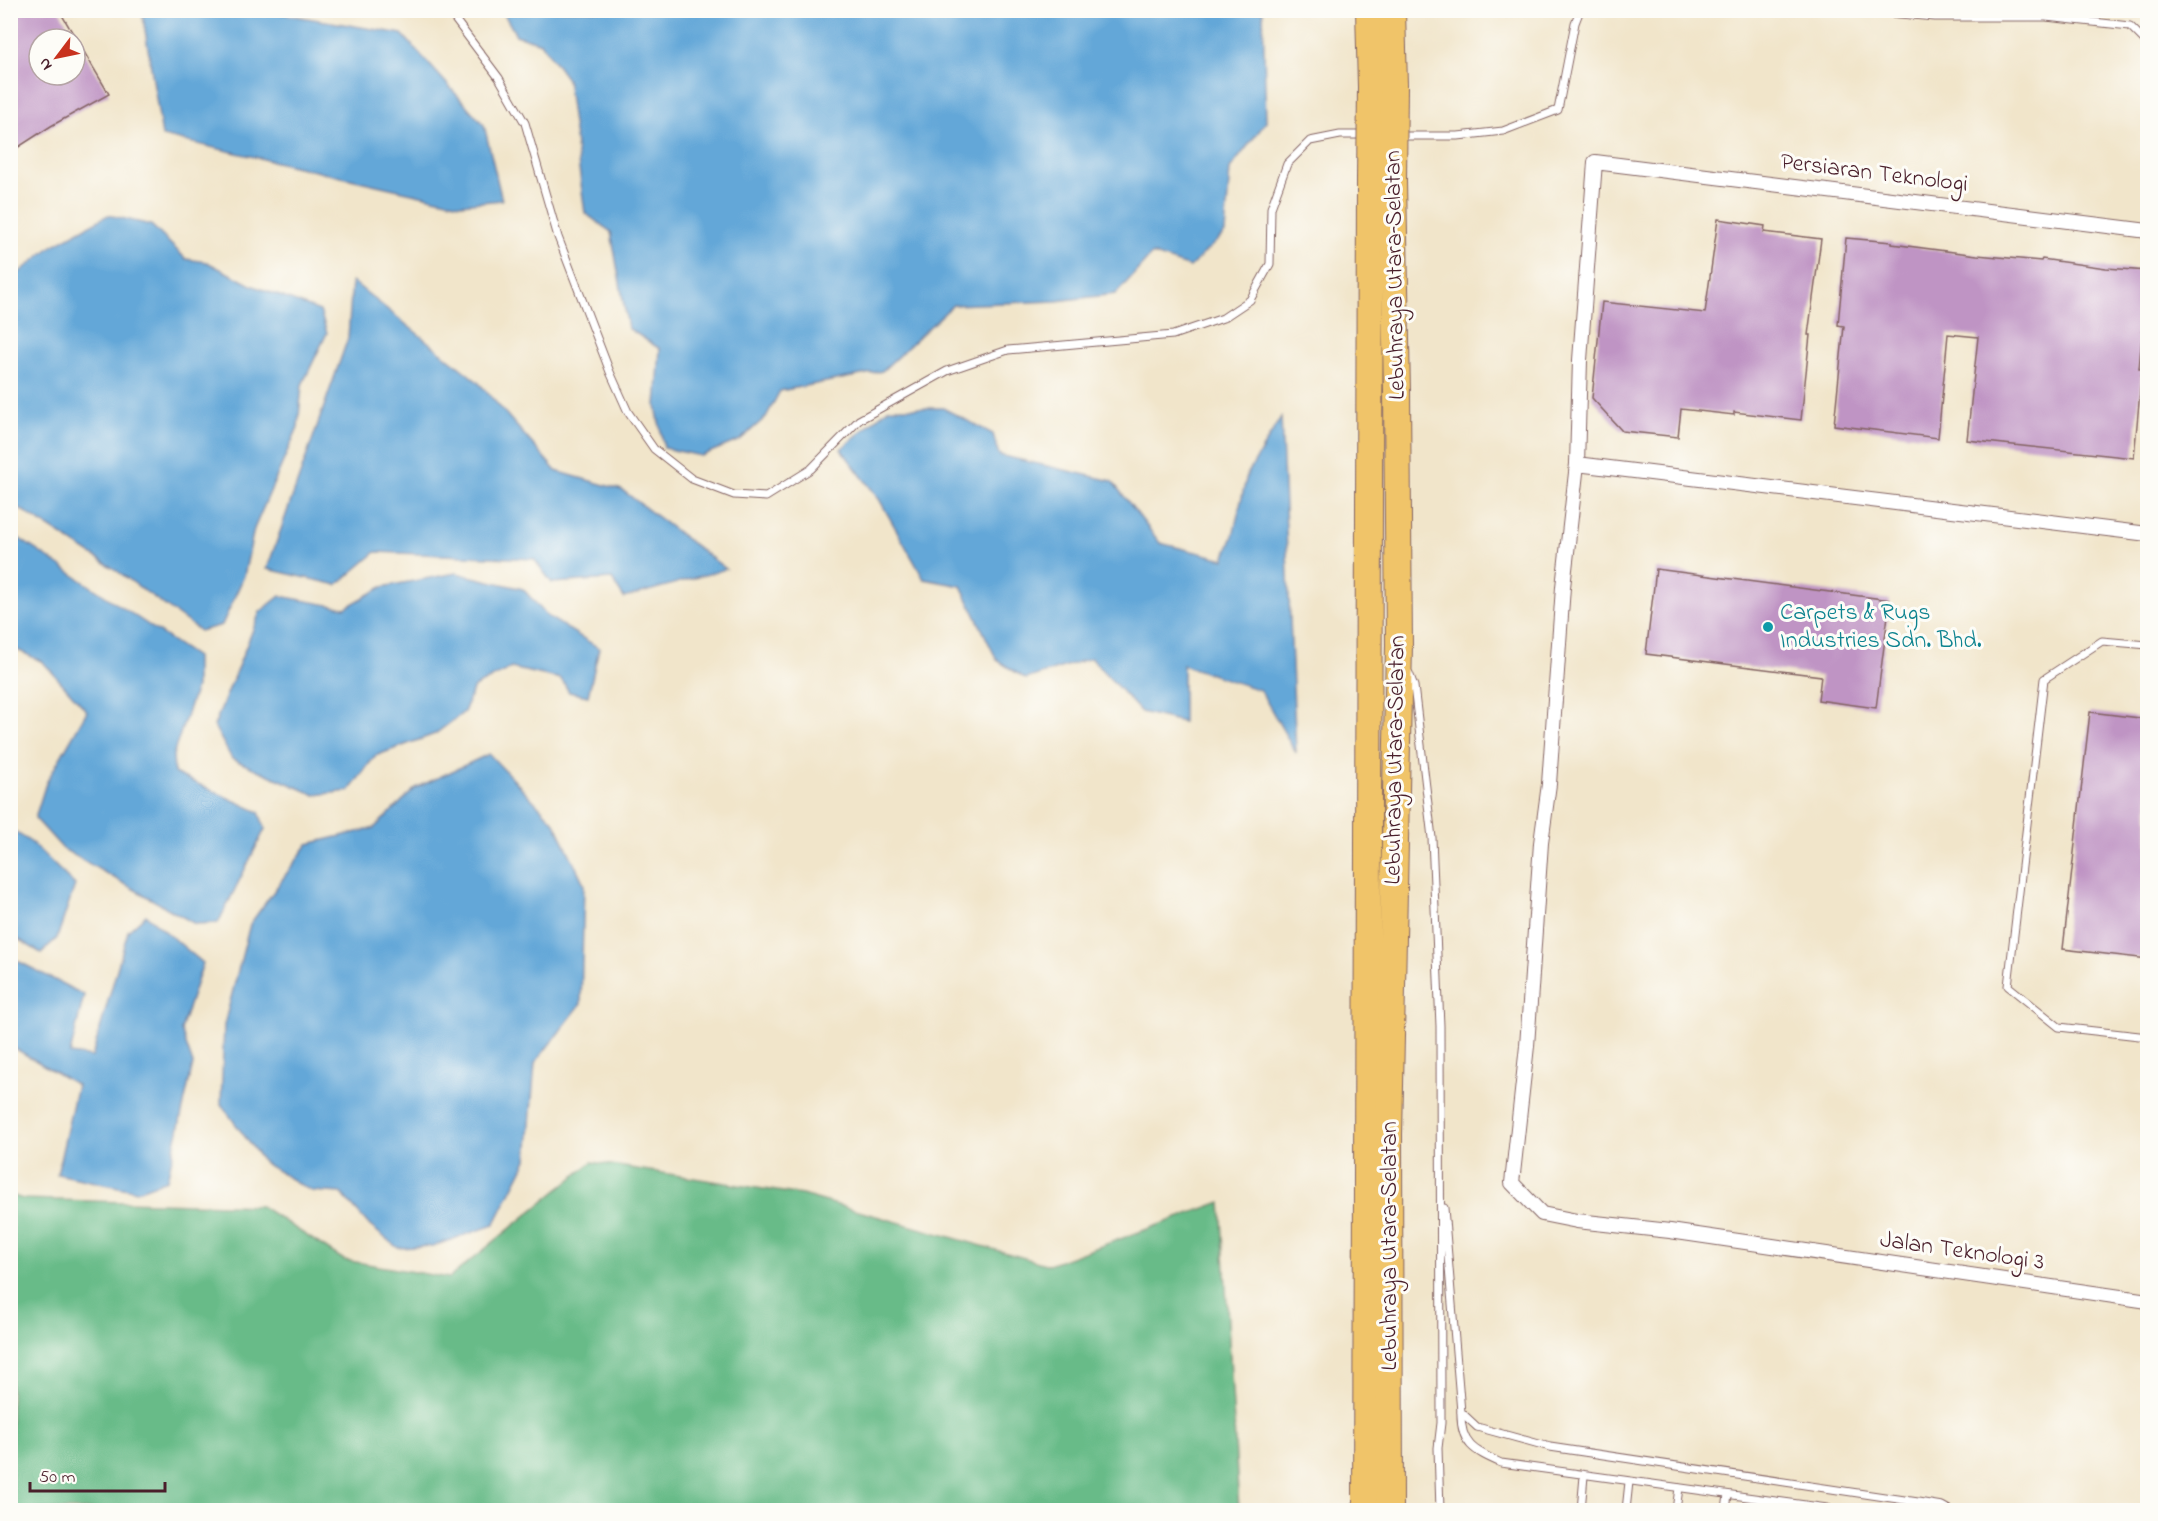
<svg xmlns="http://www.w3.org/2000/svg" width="2158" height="1521" font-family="'Indie Flower',sans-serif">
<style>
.forest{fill:#68bb88;stroke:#596d5a;stroke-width:1.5}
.water{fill:#63a7d8;stroke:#566382;stroke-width:1.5}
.building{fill:#bf94c4;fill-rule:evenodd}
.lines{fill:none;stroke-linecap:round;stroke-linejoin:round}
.lane-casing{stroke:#846463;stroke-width:9}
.street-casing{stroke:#846463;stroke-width:16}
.highway-casing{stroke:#846463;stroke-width:28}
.lane{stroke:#fff;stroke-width:7}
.street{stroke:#fff;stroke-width:14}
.highway{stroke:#f0c469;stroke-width:26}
.highway-bridge-casing{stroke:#846463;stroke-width:28;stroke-linecap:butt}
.highway-bridge{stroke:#f0c469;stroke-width:26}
.culture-dot{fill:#0f9aa8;stroke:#fdfcf7;stroke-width:2}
.labels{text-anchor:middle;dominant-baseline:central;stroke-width:6;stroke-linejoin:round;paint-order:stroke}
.street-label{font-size:24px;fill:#4a1f2b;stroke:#fdfcf7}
.culture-label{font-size:24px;fill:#0d838f;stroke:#fdfcf7;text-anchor:start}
</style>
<rect width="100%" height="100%" fill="#fdfcf7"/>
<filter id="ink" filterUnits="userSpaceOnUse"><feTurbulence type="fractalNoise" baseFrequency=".0167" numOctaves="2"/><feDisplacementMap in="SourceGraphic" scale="12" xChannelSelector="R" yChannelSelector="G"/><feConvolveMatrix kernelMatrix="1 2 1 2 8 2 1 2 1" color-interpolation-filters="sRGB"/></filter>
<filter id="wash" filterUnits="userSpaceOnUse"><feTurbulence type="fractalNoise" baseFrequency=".008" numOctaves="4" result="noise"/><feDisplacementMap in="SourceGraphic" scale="24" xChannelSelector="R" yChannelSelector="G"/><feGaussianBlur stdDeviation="1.35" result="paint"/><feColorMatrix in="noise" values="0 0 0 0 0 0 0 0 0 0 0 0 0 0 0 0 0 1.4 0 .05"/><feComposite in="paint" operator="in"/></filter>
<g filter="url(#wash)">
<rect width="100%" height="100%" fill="#f1e5ca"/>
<polygon class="forest" points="592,1162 802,1195 1049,1265 1221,1202 1239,1510 11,1510 11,1195 23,1199 261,1206 344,1260 449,1278"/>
<g class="water">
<polygon points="505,10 1263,11 1266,122 1230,169 1225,233 1190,267 1152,254 1116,294 1056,301 953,305 882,371 780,391 766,417 740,440 701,456 664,448 656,406 660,349 628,328 611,232 585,213 567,79 541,43 516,35 504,14"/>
<polygon points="142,11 266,11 402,34 484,125 502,200 460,204 162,136"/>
<polygon points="108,215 151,225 186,259 207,262 251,285 320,311 327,333 302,385 298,427 254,529 244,576 222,625 200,631 113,568 11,503 11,279 52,246"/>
<polygon points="352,281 478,382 556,471 622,490 726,569 624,598 612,579 552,583 534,559 376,552 337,585 267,569 348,338"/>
<polygon points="889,408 943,408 993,434 999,455 1112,481 1160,543 1224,559 1233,536 1247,475 1281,417 1296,753 1260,690 1183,665 1183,722 1141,712 1091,658 1026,679 997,660 961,586 924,579 879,499 841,449"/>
<polygon points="11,533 196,657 196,687 173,755 174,773 259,812 265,829 218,923 195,924 63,849 35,818 46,783 87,711 43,662 11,647"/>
<polygon points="456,573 523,589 547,616 599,648 588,696 569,692 561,679 511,668 474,687 464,712 435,734 375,756 349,791 315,795 232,759 214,726 260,612 280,596 345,608 382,587"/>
<polygon points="489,754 555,823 584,884 581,1004 535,1063 527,1160 494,1225 433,1246 398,1248 370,1226 341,1193 311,1191 264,1163 221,1104 224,1025 250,924 308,844 374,828 416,788"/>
<polygon points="11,829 32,843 75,885 57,938 41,953 11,935"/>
<polygon points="146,915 203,963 181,1030 193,1064 167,1180 137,1191 57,1174 77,1085 11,1046 10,957 84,995 70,1054 92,1057 128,931"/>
</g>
<g id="blocks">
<g class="building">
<path d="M10 10H59L109 94 51 126 17 148 10 138ZM39 39H75V75H39Z"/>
<polygon points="1718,219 1765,226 1764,232 1821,239 1808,335 1810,335 1801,420 1734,412 1734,415 1681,409 1678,437 1622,431 1592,398 1602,302 1705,313"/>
<polygon points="1846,238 1892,242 1892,244 1977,255 2041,261 2042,259 2106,268 2148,271 2139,369 2142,369 2134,458 1967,440 1978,337 1948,334 1938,438 1834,425 1844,326 1838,325"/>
<polygon points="1656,569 1890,600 1876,708 1818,700 1821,676 1646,654"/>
<polygon points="2090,712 2148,719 2148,959 2063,949"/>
</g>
</g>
</g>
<g filter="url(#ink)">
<use href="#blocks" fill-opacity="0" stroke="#846463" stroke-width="1.5"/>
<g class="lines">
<g class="lane-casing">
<g id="lane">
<polyline points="448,10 499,78 525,123 558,237 610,372 628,412 654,449 692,479 734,495 766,497 811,469 859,420 947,371 1008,350 1173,335 1223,318 1250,300 1270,264 1271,208 1287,164 1310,141 1340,135 1365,135"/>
<polyline points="1853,10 1935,17 2046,17 2130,26 2148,44"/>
<polyline points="1400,136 1458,136 1503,131 1558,110 1575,23 1580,10"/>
<polyline points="2148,645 2102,641 2044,679 2008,986 2059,1027 2148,1037"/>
<polyline points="1409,673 1414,686 1432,838 1440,1026 1441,1423 1438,1448 1440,1510"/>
<polyline points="1444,1208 1461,1412 1477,1427 1550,1447 1918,1502 1942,1506 1949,1510"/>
<path d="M1461 1412C1460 1444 1474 1451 1501 1463L1842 1510"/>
<polyline points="1581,1510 1584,1476"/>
<polyline points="1626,1510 1629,1482"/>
<polyline points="1676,1510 1679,1488"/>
<polyline points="1726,1510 1728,1495"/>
<polyline points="1775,1510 1776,1502"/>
</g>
</g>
<g class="street-casing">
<g id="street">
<polyline points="2148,231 1595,162 1580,360 1577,464 1563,587 1549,784 1541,843 1527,1046 1512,1183 1542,1214 1577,1221 1670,1231 2148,1301"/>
<polyline points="1577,464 2148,534"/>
</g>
</g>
<g class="highway-casing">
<g id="highway">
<polyline points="1369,10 1371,87"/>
<polyline points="1392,10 1394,86"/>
<polyline points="1366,1510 1370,180"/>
<polyline points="1390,1510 1389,1134 1399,645 1397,392 1393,181"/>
</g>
</g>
<use href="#lane" class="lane"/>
<use href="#street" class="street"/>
<use href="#highway" class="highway"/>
<g class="highway-bridge-casing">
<g id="highway-bridge">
<polyline points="1370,180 1371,87"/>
<polyline points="1393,181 1394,86"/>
</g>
</g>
<use href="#highway-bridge" class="highway-bridge"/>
</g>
</g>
<circle class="culture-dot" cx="1768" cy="627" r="6"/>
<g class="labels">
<g class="street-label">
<text transform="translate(1874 174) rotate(7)">Persiaran Teknologi</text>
<text transform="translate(1396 275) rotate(-91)">Lebuhraya Utara–Selatan</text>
<text transform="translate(1396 760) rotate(-89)">Lebuhraya Utara–Selatan</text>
<text transform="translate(1390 1246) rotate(-90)">Lebuhraya Utara–Selatan</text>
<text transform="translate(1962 1252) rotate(8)">Jalan Teknologi 3</text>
</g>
<g class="culture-label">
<text x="1780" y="613">Carpets &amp; Rugs<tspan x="1780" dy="28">Industries Sdn. Bhd.</tspan></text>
</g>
</g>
<rect width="2158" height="1521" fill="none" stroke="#fdfcf7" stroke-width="36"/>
<g transform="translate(57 57) rotate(238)"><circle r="28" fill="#fdfcf7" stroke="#b5a4a5" stroke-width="1.5"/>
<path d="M0-4.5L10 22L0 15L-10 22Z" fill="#c8321e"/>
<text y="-9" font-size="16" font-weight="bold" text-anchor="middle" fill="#4a1f2b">N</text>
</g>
<path d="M30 1482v9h135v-9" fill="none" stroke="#4a1f2b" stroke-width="3"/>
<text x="39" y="1482" font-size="18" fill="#4a1f2b" stroke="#fdfcf7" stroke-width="4.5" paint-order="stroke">50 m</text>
</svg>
